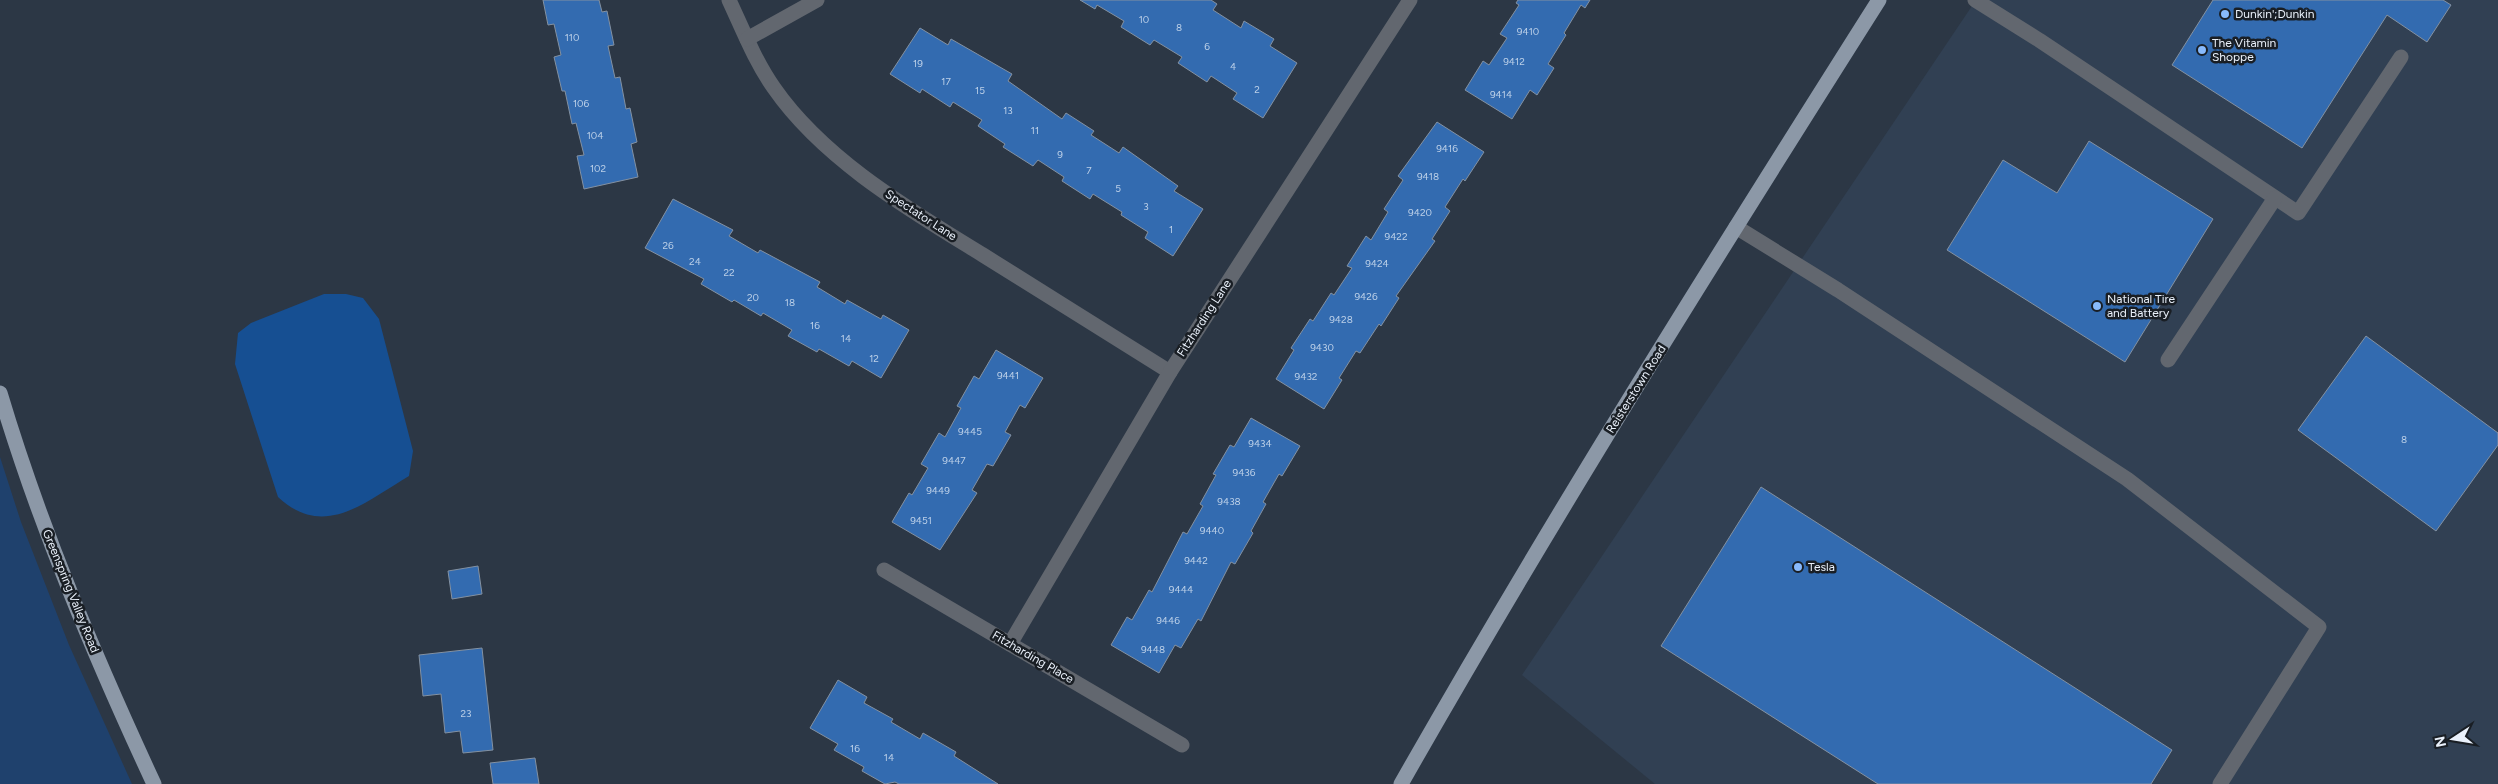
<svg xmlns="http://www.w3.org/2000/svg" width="2498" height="784" font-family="Figtree,sans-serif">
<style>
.built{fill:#314053}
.green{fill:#1f416d}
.water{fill:#164f92}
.building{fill:#336bb0;stroke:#8391a2}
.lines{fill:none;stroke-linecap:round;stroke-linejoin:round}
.minor{stroke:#62676f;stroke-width:15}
.major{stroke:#8c98a7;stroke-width:15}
.poi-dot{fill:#88bafc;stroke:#191e24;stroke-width:2}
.labels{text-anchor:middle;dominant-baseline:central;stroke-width:5;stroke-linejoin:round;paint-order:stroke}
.number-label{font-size:10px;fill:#bcd0e8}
.poi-label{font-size:12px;fill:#eaf1fb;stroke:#191e24;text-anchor:start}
.street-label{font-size:12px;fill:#eaf1fb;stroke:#191e24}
</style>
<rect width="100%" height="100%" fill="#2c3745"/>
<polygon class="built" points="1976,0 2498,0 2498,784 1655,784 1522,675"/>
<polygon class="green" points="0,457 21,522 69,645 132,784 0,784"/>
<path class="water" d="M324 294H346L363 298 379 319 413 451 409 476C365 502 324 540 278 497L235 364 238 333 251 323Z"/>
<g class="building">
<polygon points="543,0 599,0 602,12 607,11 614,45 608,46 615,78 620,77 626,109 630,108 637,142 631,144 638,177 584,189 577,156 584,155 576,123 572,124 565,91 562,91 554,57 561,55 554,24 548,25"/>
<polygon points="1080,0 1211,0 1217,4 1213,10 1241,28 1244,21 1274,39 1270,46 1297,63 1263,118 1233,99 1237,93 1211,76 1207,82 1178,63 1182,57 1154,40 1150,45 1121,27 1124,21 1097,5 1095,9"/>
<polygon points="1518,0 1590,0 1585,8 1581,5 1564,33 1566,35 1548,64 1554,68 1537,95 1530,90 1512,119 1465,90 1483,61 1489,65 1507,38 1500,34 1519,5 1516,3"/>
<polygon points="2213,0 2443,0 2451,5 2427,42 2387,15 2302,148 2172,65"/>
<polygon points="920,28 948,45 951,39 1012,74 1008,81 1062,119 1066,113 1094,131 1091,135 1119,153 1123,147 1178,186 1174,191 1203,209 1173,256 1145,238 1148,232 1121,215 1122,212 1093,194 1090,199 1062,181 1064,177 1038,160 1033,166 1003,147 1005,144 978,126 982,120 953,102 950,107 922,89 920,93 890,74"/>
<polygon points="1437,122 1484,152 1465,181 1463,179 1445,207 1450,211 1432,239 1435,241 1396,296 1399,298 1381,326 1379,324 1360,353 1356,351 1339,378 1342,380 1324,409 1276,379 1294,350 1291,348 1310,319 1313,321 1331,293 1334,295 1352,268 1347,266 1366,236 1371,240 1388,212 1384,209 1403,180 1398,176"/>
<polygon points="2089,141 2213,219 2125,362 1947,250 2003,160 2057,193"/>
<polygon points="673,199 733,230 729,236 758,253 760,250 820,282 817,287 845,304 847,300 881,319 883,315 909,330 881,378 852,361 849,366 819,349 817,352 788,336 792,330 763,313 761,316 734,300 732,302 701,284 704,279 645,248"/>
<polygon points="2366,336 2498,433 2498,445 2436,531 2298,430"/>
<polygon points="996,350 1043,378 1025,408 1020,405 1005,432 1011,435 993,466 987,464 972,490 977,493 940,550 892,522 909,493 912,495 928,468 921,464 939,433 945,437 961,408 957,406 974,376 979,379"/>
<polygon points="1251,418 1300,446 1282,476 1279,474 1263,502 1266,504 1251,531 1253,533 1235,564 1231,562 1201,621 1198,619 1181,648 1175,645 1159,673 1111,645 1127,617 1132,620 1149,590 1152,592 1183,532 1187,534 1203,506 1200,504 1216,475 1213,474 1230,445 1234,447"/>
<polygon points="1761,487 2172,750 2151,784 1878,784 1661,646"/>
<polygon points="478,566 482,594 452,599 448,571"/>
<polygon points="482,648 493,750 463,753 460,731 445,733 441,694 423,696 419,655"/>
<polygon points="838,680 867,697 864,703 893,719 891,722 920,739 923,733 956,752 954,756 998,784 899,784 895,782 885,784 862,771 864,767 834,750 838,744 810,728"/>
<polygon points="535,758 539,784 493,784 490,763"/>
</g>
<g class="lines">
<g class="minor">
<path d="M729 0C743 30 755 61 774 88 824 160 910 210 983 255 1045 294 1108 333 1170 372"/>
<polyline points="1975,0 2039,40 2298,213 2401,57"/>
<polyline points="747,39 817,0"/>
<polyline points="1736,227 1838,290 2127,479 2319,627 2220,784"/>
<polyline points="2168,360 2275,198"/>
<polyline points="884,570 1182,745"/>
<polyline points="1010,644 1170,372 1410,0"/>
</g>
<g class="major">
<path d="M0 393C40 527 95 657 154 784"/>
<path d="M1401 784C1552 518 1715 259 1879 0"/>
</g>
</g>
<g class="poi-dot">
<circle cx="2225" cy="14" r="5"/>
<circle cx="2202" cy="50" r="5"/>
<circle cx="2097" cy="306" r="5"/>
<circle cx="1798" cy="567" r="5"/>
</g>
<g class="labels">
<g class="number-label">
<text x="1144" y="19">10</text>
<text x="1179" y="27">8</text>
<text x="1528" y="31">9410</text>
<text x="572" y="37">110</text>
<text x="1207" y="46">6</text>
<text x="1514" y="61">9412</text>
<text x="918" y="63">19</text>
<text x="1233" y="66">4</text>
<text x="946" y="81">17</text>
<text x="1257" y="89">2</text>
<text x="980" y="90">15</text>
<text x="1501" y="94">9414</text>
<text x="581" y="103">106</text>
<text x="1008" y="110">13</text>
<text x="1035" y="130">11</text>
<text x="595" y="135">104</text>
<text x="1447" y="148">9416</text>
<text x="1060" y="154">9</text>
<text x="598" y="168">102</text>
<text x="1089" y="170">7</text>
<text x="1428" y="176">9418</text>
<text x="1118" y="188">5</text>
<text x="1146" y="206">3</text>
<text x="1420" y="212">9420</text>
<text x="1171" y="229">1</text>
<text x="1396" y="236">9422</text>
<text x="668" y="245">26</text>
<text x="695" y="261">24</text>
<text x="1377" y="263">9424</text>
<text x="729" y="272">22</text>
<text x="1366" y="296">9426</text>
<text x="753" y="297">20</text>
<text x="790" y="302">18</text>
<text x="1341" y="319">9428</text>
<text x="815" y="325">16</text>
<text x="846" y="338">14</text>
<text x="1322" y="347">9430</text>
<text x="874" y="358">12</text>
<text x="1008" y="375">9441</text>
<text x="1306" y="376">9432</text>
<text x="970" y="431">9445</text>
<text x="2404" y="439">8</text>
<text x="1260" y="443">9434</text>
<text x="954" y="460">9447</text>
<text x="1244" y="472">9436</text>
<text x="938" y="490">9449</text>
<text x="1229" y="501">9438</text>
<text x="921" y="520">9451</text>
<text x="1212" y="530">9440</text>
<text x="1196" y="560">9442</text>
<text x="1181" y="589">9444</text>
<text x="1168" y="620">9446</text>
<text x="1153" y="649">9448</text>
<text x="466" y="713">23</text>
<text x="855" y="748">16</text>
<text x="889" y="757">14</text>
</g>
<g class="poi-label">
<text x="2235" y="14">Dunkin';Dunkin</text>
<text x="2212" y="43">The Vitamin<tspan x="2212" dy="14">Shoppe</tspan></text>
<text x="2107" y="299">National Tire<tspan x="2107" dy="14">and Battery</tspan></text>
<text x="1808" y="567">Tesla</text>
</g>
<g class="street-label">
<text transform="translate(921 215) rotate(33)">Spectator Lane</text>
<text transform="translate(1204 318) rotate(-57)">Fitzharding Lane</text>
<text transform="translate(1636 389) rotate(-58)">Reisterstown Road</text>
<text transform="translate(71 591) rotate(68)">Greenspring Valley Road</text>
<text transform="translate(1033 657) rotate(30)">Fitzharding Place</text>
</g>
</g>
<g transform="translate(2453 739) rotate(258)" stroke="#191e24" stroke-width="4" paint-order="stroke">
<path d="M0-4L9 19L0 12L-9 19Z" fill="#eaf1fb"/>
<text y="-8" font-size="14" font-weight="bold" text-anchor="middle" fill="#eaf1fb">N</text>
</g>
</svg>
